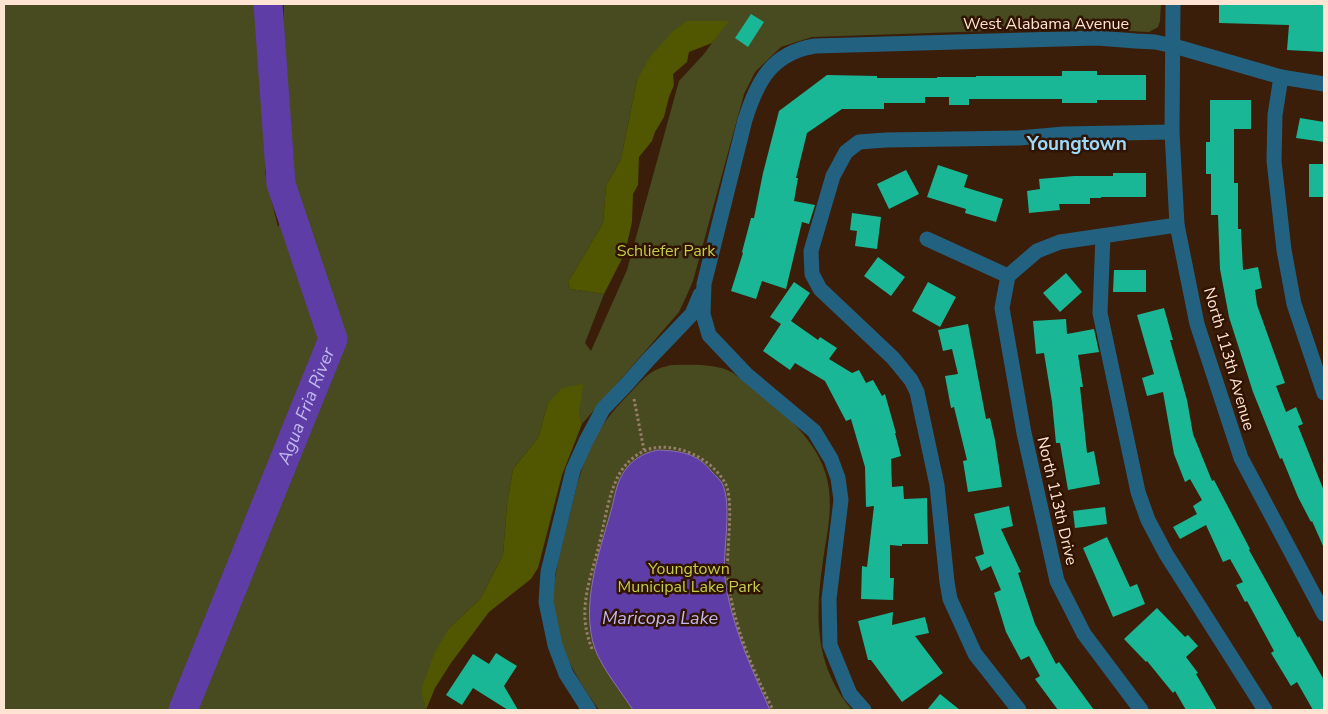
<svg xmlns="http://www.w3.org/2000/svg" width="1328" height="714" font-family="'Nunito Sans',sans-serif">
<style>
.green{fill:#474b1f;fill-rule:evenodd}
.forest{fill:#515601}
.water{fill:#5e3da6;stroke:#8e6fb4}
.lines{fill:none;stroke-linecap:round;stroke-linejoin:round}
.river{stroke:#5e3da6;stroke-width:29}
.building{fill:#19b796}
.path{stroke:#997d6a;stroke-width:3;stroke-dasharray:2.5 2.5;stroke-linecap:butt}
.minor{stroke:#236180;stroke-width:15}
.labels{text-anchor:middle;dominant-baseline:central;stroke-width:5;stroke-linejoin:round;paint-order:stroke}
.street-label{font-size:16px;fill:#ffe4d3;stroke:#301401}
.park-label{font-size:16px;fill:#c3ce4a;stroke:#301401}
.water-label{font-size:18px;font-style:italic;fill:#c2b8ee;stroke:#301401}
.quarter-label{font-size:19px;font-weight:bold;fill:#9bdafd;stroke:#301401}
</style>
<rect width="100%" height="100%" fill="#3b1e09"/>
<g class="green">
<path d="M4 4H266L265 173 278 227 292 204 283 30 284 4H1161L1160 21 1158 27 1149 32 1088 29 1019 30 812 37 781 47 755 72 744 94 693 281 686 297 679 312 582 424 579 415 548 403 538 438 513 469 507 504 503 555 480 599 449 628 422 690 426 710H4ZM728 21 704 54 679 81 627 270 591 351 585 343 604 294 570 289 568 282 603 223 606 186 621 159 637 80Z"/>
<path d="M672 365C691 365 716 363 733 373 767 399 814 432 826 475 833 499 829 524 825 547 816 606 810 661 852 710H599C574 675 558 647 553 603 552 599 553 593 554 588 556 567 561 549 566 529 574 500 579 469 593 442 602 423 617 406 632 391 646 376 651 369 672 365Z"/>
</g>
<g class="forest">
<polygon points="687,21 729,21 712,43 689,52 687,62 673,74 674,85 669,97 664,117 655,132 652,141 639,157 638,185 633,194 632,222 625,253 604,294 570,289 568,282 603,223 606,186 621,159 637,80 650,57 672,32"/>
<polygon points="583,384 579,414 582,424 562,475 538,568 531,579 489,612 451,663 435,688 426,710 421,690 434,654 449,628 480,599 503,555 507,504 513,469 538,438 548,403 562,388"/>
</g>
<path class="water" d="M658 450C681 451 697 453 712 472 715 475 719 479 722 483 733 505 722 552 725 578 731 625 751 667 770 710H633C622 693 602 668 595 649 580 606 599 553 611 511 614 500 616 485 622 475 630 461 642 453 658 450Z"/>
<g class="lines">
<path class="river" id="s1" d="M183 710 333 339 281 184 268 4"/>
</g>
<g class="building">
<polygon points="1219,4 1324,4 1324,52 1287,50 1289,25 1219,23"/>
<polygon points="751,14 764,22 748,47 735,38"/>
<polygon points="1062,71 1097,71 1097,75 1146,75 1146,100 1097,100 1097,103 1062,103 1062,99 969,99 969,105 949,105 949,97 925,97 925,103 884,103 884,109 842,109 807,133 796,178 798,178 794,201 815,205 809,224 802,222 786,289 762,281 756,299 731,291 743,253 742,252 751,218 754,218 763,173 779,111 827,75 877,76 877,78 937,78 937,77 976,77 976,76 1062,76"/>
<polygon points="1210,100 1251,100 1251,129 1234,129 1234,183 1238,183 1238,229 1241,229 1243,270 1258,267 1262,288 1255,290 1257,305 1285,383 1276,386 1286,412 1296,407 1303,424 1298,426 1324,491 1324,548 1312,521 1311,522 1298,497 1282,458 1280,459 1253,392 1229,317 1220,269 1218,215 1211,215 1211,174 1206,174 1206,142 1210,142"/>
<polygon points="1300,118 1324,122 1324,142 1296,138"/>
<rect x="1309" y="164" width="15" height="33"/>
<polygon points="938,165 968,175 964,187 1003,199 996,222 965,213 966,209 927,197"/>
<polygon points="906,170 919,194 889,209 877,184"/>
<polygon points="1113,173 1146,173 1146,197 1101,197 1101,198 1090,198 1090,204 1059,204 1060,210 1029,213 1027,191 1040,189 1039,179 1074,176 1113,176"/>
<polygon points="852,213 881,217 877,249 855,246 857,231 850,230"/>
<polygon points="878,257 905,277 891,296 864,276"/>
<polygon points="1114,270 1146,270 1146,292 1113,292"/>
<polygon points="1066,273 1082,292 1060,312 1043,293"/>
<polygon points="794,282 810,293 791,321 818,340 820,337 837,348 829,359 852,373 859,370 866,383 873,380 882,396 885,394 896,433 895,433 901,456 891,459 892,487 903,486 904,499 927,498 928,544 902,544 902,546 890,545 890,578 894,578 893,600 861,599 862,566 867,567 874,506 866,507 865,467 851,419 846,421 825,381 795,363 790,370 763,351 781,324 770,317"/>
<polygon points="928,282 956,297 940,327 912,311"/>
<polygon points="1164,308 1173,340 1170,340 1187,400 1193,434 1212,481 1214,480 1237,524 1250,549 1249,550 1298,638 1299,636 1324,680 1324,710 1313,710 1297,682 1291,686 1271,653 1274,651 1247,601 1245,602 1236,585 1243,582 1230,559 1223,562 1206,525 1180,539 1173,527 1197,514 1193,506 1202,500 1190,479 1185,482 1174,454 1163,392 1147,396 1142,378 1154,374 1137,315"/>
<polygon points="1066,319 1067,334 1094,329 1099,352 1078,355 1083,387 1080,387 1087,453 1094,451 1100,484 1068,490 1060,443 1056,443 1052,402 1044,353 1036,354 1033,321"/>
<polygon points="968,324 986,419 990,418 995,440 1002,487 968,492 963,461 967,460 954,407 951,408 945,376 958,374 952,349 943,351 938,330"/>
<polygon points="1009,506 1013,526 1001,529 1021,572 1018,573 1035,624 1056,664 1059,662 1094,710 1058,710 1035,679 1040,676 1029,656 1021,660 1006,632 994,593 1001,590 991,566 981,571 975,557 984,554 974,514"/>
<polygon points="1105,507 1107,524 1075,528 1073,511"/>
<polygon points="1107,537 1130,587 1137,584 1145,604 1113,617 1083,548"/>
<polygon points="1157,608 1185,637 1188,635 1198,646 1186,657 1198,673 1196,674 1217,710 1186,710 1175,691 1173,693 1147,661 1146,662 1124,639"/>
<polygon points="893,612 892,625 925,617 929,633 915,636 943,673 902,702 871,660 868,660 858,621"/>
<polygon points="496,653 517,666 504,686 518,710 508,710 473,688 462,705 446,695 473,654 489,664"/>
<polygon points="940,694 960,710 927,710"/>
</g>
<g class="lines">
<g class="path">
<polyline points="634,399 644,450"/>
<path d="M592 649C587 636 584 623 585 608 586 587 594 566 599 545 605 522 609 486 624 467 639 449 656 444 678 449 696 453 714 465 724 481 736 498 725 554 728 578 733 625 752 668 773 710"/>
</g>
<g class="minor">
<polyline points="1173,4 1172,132 1177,225 1197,324 1241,458 1324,614"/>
<polyline points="1281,77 1275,115 1274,161 1284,250 1294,304 1324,393"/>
<polyline points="1103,236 1100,313 1138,492 1148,520 1166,554 1265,710"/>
<polyline points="927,239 1008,276 1037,251 1060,242 1177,225"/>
<polyline points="1008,276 1002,308 1024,433 1057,581 1084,634 1141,710"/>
<polyline points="589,710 566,674 555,645 546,602 548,572 573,470 586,441 603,409 626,385 648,360 692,314 700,295"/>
<path d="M864 710 850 694 830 645 829 599 841 500 838 478 831 459 814 431 746 374 709 335 703 314 704 284 745 120C757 82 771 53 815 46L1097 38 1136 41 1155 42 1174 46 1281 77 1324 84"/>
<polyline points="1019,710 975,654 950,599 947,582 937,485 917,392 911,380 893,358 820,289 812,274 811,251 833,176 846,152 859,142 886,140 1019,138 1064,134 1172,132"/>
</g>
</g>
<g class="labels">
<g class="street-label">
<text x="1046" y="24">West Alabama Avenue</text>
<text transform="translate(1229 359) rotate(74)">North 113th Avenue</text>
<text transform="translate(1057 501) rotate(77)">North 113th Drive</text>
</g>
<g class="park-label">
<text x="666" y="251">Schliefer Park</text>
<text x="689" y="569">Youngtown<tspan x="689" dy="18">Municipal Lake Park</tspan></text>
</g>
<g class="water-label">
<text stroke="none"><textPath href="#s1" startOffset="328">Agua Fria River</textPath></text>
<text x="660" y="618">Maricopa Lake</text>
</g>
<g class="quarter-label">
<text x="1077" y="144">Youngtown</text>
</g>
</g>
<rect width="1328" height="714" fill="none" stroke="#ffe4d3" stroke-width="10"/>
</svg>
